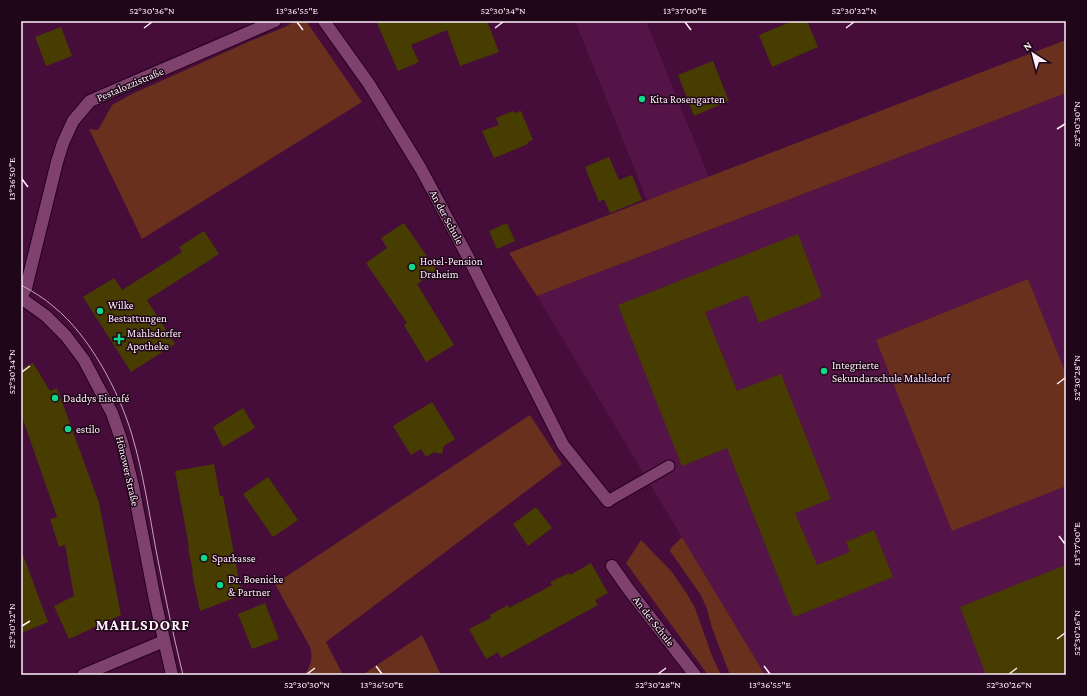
<svg xmlns="http://www.w3.org/2000/svg" width="1087" height="696" font-family="'Crimson Pro',serif">
<style>
.built{fill:#541447}
.green{fill:#68301d}
.building{fill:#473d00}
.lines{fill:none;stroke-linecap:round;stroke-linejoin:round}
.lane-casing{stroke:#26001e;stroke-width:13}
.street-casing{stroke:#26001e;stroke-width:14}
.secondary-casing{stroke:#26001e;stroke-width:14}
.lane{stroke:#7f426f;stroke-width:11}
.street{stroke:#7f426f;stroke-width:12}
.secondary{stroke:#7f426f;stroke-width:12}
.tram{stroke:#c2a5ba;stroke-width:1}
.ticks{fill:none;stroke:#feeff9;stroke-width:1.5}
.poi-dot{fill:#0ed98a;stroke:#1f0719;stroke-width:1.5}
.labels{text-anchor:middle;dominant-baseline:central;stroke-width:3;stroke-linejoin:round;paint-order:stroke}
.street-label{font-size:11px;fill:#feeff9;stroke:#1f0719}
.poi-label{font-size:11px;fill:#feeff9;stroke:#1f0719;text-anchor:start}
.district-label{font-size:15px;font-weight:bold;letter-spacing:1px;fill:#feeff9;stroke:#1f0719}
.neatline{fill:none;stroke:#feeff9;stroke-width:1.5}
.ticks-label{font-size:10px;text-anchor:middle;fill:#feeff9}
</style>
<rect width="100%" height="100%" fill="#460d3a"/>
<g class="built">
<polygon points="575,21 646,21 709,177 647,200"/>
<polygon points="1066,93 1066,675 765,675 537,296"/>
</g>
<g class="green">
<polygon points="295,21 306,21 362,102 142,239 89,129 98,130 112,105 132,94 248,42 285,27"/>
<polygon points="1066,40 1066,93 537,296 509,253"/>
<polygon points="1028,279 1066,374 1066,486 952,531 876,340"/>
<path d="M530 415 562 464 326 642 342 673 340 675H304C311 666 313 658 310 647L275 584Z"/>
<polygon points="682,537 685,542 765,675 730,675 712,628 706,606 700,594 670,551 671,548"/>
<polygon points="641,540 672,572 687,594 695,608 712,656 721,675 708,675 626,563"/>
<polygon points="422,635 441,675 362,675"/>
</g>
<g class="building">
<polygon points="376,21 487,21 499,52 460,66 447,30 411,45 419,62 398,71"/>
<polygon points="793,21 807,21 818,47 772,67 759,35"/>
<polygon points="61,27 72,56 46,66 35,37"/>
<polygon points="713,61 729,101 694,116 678,75"/>
<polygon points="513,111 514,113 521,111 533,140 528,142 528,144 494,158 482,131 499,125 496,118"/>
<polygon points="609,157 619,180 632,175 642,200 610,213 604,199 599,202 585,167"/>
<polygon points="404,223 437,271 417,284 454,345 426,362 404,325 407,323 366,263 387,248 381,238"/>
<polygon points="507,223 515,241 497,249 489,231"/>
<polygon points="204,231 219,254 147,300 175,344 131,372 83,297 114,278 122,290 182,252 179,247"/>
<polygon points="798,234 822,297 759,323 748,295 705,312 737,391 781,374 831,499 795,513 817,565 850,552 846,542 874,530 893,577 794,617 727,448 682,466 618,305"/>
<polygon points="33,363 50,391 57,388 99,503 121,615 69,639 54,606 74,596 65,545 59,547 50,519 57,517 21,414 21,369"/>
<polygon points="432,402 455,439 444,446 442,454 434,452 426,457 421,449 411,455 393,426"/>
<polygon points="243,408 255,428 223,447 213,427"/>
<polygon points="214,464 220,496 223,496 242,595 200,611 192,573 193,573 188,547 189,547 175,471"/>
<polygon points="268,477 298,520 273,537 243,494"/>
<polygon points="536,507 552,528 528,546 513,524"/>
<polygon points="21,555 23,555 48,622 21,633"/>
<polygon points="591,563 608,593 595,600 598,605 501,658 498,652 486,659 469,629 491,618 490,615 508,605 509,608 552,585 550,582 569,573 570,575"/>
<polygon points="1066,565 1066,675 986,675 960,607"/>
<polygon points="265,603 279,639 252,649 238,614"/>
</g>
<g class="lines">
<g class="lane-casing">
<polyline id="lane" points="608,501 669,466"/>
</g>
<g class="street-casing">
<g id="street">
<polyline points="324,21 369,84 421,169 469,259 563,445 608,501"/>
<polyline points="21,297 26,288 57,162 63,143 73,121 90,101 275,21"/>
<polyline points="612,566 629,590 695,675"/>
</g>
</g>
<g class="secondary-casing">
<g id="secondary">
<polyline points="21,298 46,316 66,336 84,360 112,413 122,442 133,486 155,600 172,675"/>
<polyline points="83,675 164,641"/>
</g>
</g>
<use href="#lane" class="lane"/>
<use href="#street" class="street"/>
<use href="#secondary" class="secondary"/>
<path class="tram" d="M21 285C32 291 44 298 54 307 89 335 119 391 132 435 143 472 149 512 156 550 164 592 173 634 183 675"/>
</g>
<path class="ticks" d="M297 22 303 30M685 22 691 30M144 28 152 22M495 28 503 22M846 28 854 22M1057 129 1065 124M22 179 28 187M22 372 30 366M1057 384 1065 378M1059 536 1065 544M22 626 30 621M1057 639 1065 633M376 666 382 674M764 666 770 674M307 674 315 668M658 674 666 668M1009 674 1017 668"/>
<g class="poi-dot">
<circle cx="642" cy="99" r="4"/>
<circle cx="412" cy="267" r="4"/>
<circle cx="100" cy="311" r="4"/>
<path d="M117 333h4v4h4v4h-4v4h-4v-4h-4v-4h4z"/>
<circle cx="824" cy="371" r="4"/>
<circle cx="55" cy="398" r="4"/>
<circle cx="68" cy="429" r="4"/>
<circle cx="204" cy="558" r="4"/>
<circle cx="220" cy="585" r="4"/>
</g>
<g class="labels">
<g class="street-label">
<text transform="translate(130 84) rotate(-23)">Pestalozzistraße</text>
<text transform="translate(447 217) rotate(62)">An der Schule</text>
<text transform="translate(128 471) rotate(77)">Hönower Straße</text>
<text transform="translate(654 621) rotate(52)">An der Schule</text>
</g>
<g class="poi-label">
<text x="650" y="99">Kita Rosengarten</text>
<text x="420" y="261">Hotel-Pension<tspan x="420" dy="13">Draheim</tspan></text>
<text x="108" y="305">Wilke<tspan x="108" dy="13">Bestattungen</tspan></text>
<text x="127" y="333">Mahlsdorfer<tspan x="127" dy="13">Apotheke</tspan></text>
<text x="832" y="365">Integrierte<tspan x="832" dy="13">Sekundarschule Mahlsdorf</tspan></text>
<text x="63" y="398">Daddys Eiscafé</text>
<text x="76" y="429">estilo</text>
<text x="212" y="558">Sparkasse</text>
<text x="228" y="579">Dr. Boenicke<tspan x="228" dy="13">&amp; Partner</tspan></text>
</g>
<g class="district-label">
<text x="143" y="625">MAHLSDORF</text>
</g>
</g>
<rect width="1087" height="696" fill="none" stroke="#1f0719" stroke-width="44"/>
<g transform="translate(1033 54) rotate(324)" stroke="#1f0719" stroke-width="3" paint-order="stroke">
<path d="M0-3L7 15L0 10L-7 15Z" fill="#feeff9"/>
<text y="-6" font-size="11" font-weight="bold" text-anchor="middle" fill="#feeff9">N</text>
</g>
<rect x="22" y="22" width="1043" height="652" class="neatline"/>
<g class="ticks-label">
<text x="152" y="14">52°30'36"N</text>
<text x="297" y="14">13°36'55"E</text>
<text x="503" y="14">52°30'34"N</text>
<text x="685" y="14">13°37'00"E</text>
<text x="854" y="14">52°30'32"N</text>
<text transform="translate(1076 124) rotate(-90)" y="4">52°30'30"N</text>
<text transform="translate(11 179) rotate(-90)" y="4">13°36'50"E</text>
<text transform="translate(11 372) rotate(-90)" y="4">52°30'34"N</text>
<text transform="translate(1076 378) rotate(-90)" y="4">52°30'28"N</text>
<text transform="translate(1076 544) rotate(-90)" y="4">13°37'00"E</text>
<text transform="translate(11 626) rotate(-90)" y="4">52°30'32"N</text>
<text transform="translate(1076 633) rotate(-90)" y="4">52°30'26"N</text>
<text x="307" y="688">52°30'30"N</text>
<text x="382" y="688">13°36'50"E</text>
<text x="658" y="688">52°30'28"N</text>
<text x="770" y="688">13°36'55"E</text>
<text x="1009" y="688">52°30'26"N</text>
</g>
</svg>
